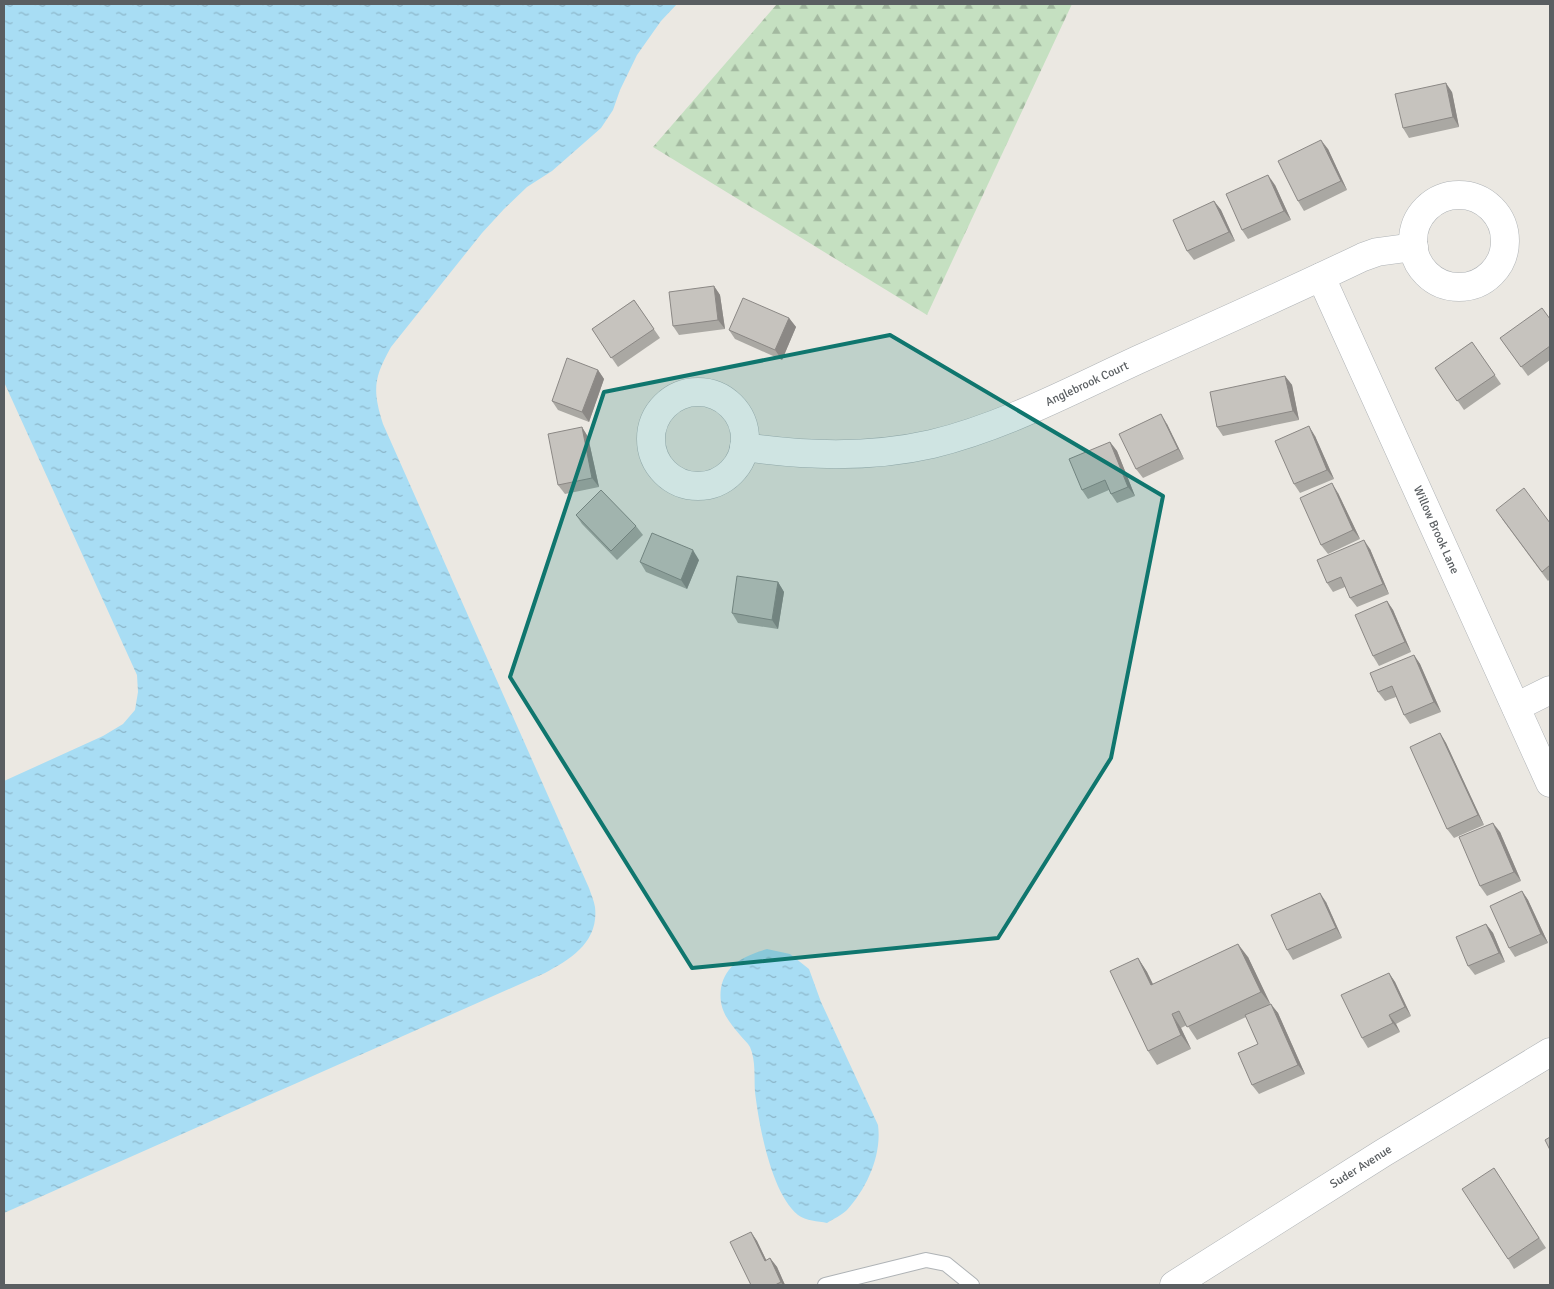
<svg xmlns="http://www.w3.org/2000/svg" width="1554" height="1289" font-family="Signika,sans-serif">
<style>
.forest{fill:url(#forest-firs)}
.water{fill:url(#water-ripples)}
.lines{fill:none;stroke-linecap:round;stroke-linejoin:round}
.lane-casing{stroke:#afb3b6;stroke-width:16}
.street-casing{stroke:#afb3b6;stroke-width:29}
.secondary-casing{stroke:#aeb2b5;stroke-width:29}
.lane{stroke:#fff;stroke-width:14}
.street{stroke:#fff;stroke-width:28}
.secondary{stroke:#fff;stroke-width:28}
.wall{fill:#aaa8a3}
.shaded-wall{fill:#8b8885}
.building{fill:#c6c3be;stroke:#8b8885}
.marked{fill:#0f766e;fill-opacity:0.2;stroke:#0f766e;stroke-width:4;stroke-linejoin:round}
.labels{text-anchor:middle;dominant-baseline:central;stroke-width:4.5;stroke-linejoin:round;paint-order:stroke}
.street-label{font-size:12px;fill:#5a5e61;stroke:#fff}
</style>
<defs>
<pattern id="forest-firs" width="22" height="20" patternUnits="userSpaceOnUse" patternTransform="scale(1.25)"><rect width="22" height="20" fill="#c5e0c1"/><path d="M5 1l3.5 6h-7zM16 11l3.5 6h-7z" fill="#a3b9a0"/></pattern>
<pattern id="water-ripples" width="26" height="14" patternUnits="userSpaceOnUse" patternTransform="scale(1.25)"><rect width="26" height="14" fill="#a8ddf4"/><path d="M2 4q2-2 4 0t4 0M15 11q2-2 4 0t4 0" fill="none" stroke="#8cb6c9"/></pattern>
</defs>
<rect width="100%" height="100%" fill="#ebe8e2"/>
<polygon class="forest" points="777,4 1072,4 927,315 653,147"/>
<g class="water">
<path d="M4 4H677L661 21 637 55 620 90 613 110 601 128 552 171 527 187 504 209 482 233 391 347C374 378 372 389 383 424L589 888C591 894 594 901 595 907 599 942 571 959 545 973L4 1213V781L103 736 123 724 135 710 138 692 137 675 4 382Z"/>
<path d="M767 949 790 954 809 969 821 1002 878 1125C882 1155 867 1188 847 1210 842 1215 833 1219 827 1223 818 1221 806 1221 798 1215 771 1193 759 1125 755 1092 754 1077 756 1061 750 1047 748 1043 743 1039 740 1035 728 1021 718 1009 721 988 726 963 745 956 767 949Z"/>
</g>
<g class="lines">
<g class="lane-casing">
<polyline id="lane" points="825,1285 926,1260 946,1264 972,1285"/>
</g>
<g class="street-casing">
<g id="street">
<circle cx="1459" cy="241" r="46"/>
<polyline points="1321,277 1550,783"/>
<circle cx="698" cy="439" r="47"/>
<path d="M744 447C805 456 871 458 932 444 1006 426 1074 389 1142 358 1216 325 1290 292 1363 257L1377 252 1414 247"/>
<polyline points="1516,707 1550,690"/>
</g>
</g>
<g class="secondary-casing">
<polyline id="secondary" points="1174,1285 1383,1153 1550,1052"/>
</g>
<use href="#lane" class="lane"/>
<use href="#street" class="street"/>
<use href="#secondary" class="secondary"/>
</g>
<g class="wall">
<polygon points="1452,92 1459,127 1409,138 1403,128"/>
<polygon points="1328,149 1347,190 1304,211 1298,201"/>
<polygon points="1275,185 1291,220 1248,239 1242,230"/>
<polygon points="1214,201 1221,210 1235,241 1194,260 1187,251"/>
<polygon points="714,286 720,295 725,329 679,335 673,326"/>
<polygon points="634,300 660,338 618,367 592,329"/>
<polygon points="789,318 796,327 782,360 735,339 729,330"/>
<polygon points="1550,319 1550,360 1528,376 1500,338"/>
<polygon points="1472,342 1501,384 1464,410 1435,368"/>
<polygon points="598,370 604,379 589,422 558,410 552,401"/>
<polygon points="1285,376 1292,385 1299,420 1223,436 1217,427"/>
<polygon points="1167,424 1184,459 1143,478 1136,469"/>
<polygon points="582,427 588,437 599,487 565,494 558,485"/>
<polygon points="1315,436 1334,479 1300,493 1294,484"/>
<polygon points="1110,442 1117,451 1135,496 1117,503 1111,494 1109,490 1088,499 1082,490"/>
<polygon points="1338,493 1360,539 1328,554 1321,545"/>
<polygon points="576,515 636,526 643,535 617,560 582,524"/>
<polygon points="1502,519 1550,523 1550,579 1548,581"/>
<polygon points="1370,549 1389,594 1357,607 1350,598 1345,587 1333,592 1327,583"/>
<polygon points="699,560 687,589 646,572 640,562"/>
<polygon points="778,582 784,592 778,629 738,623 732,613"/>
<polygon points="1387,601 1393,610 1411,652 1379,666 1373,656"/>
<polygon points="1414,655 1420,664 1441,712 1410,724 1404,715 1396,697 1385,701 1378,692"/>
<polygon points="1440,733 1446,743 1484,825 1454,838 1447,829"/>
<polygon points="1500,832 1521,881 1487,896 1480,886"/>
<polygon points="1522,891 1528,900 1548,943 1515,957 1509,948"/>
<polygon points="1326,902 1342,938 1293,960 1287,950"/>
<polygon points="1486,924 1493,933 1505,962 1475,975 1468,966"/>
<polygon points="1248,957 1270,1004 1278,1013 1305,1074 1259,1094 1252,1085 1258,1044 1246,1017 1197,1040 1187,1025 1181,1028 1191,1049 1157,1065 1148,1051 1138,958 1147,972 1153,984"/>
<polygon points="1389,973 1395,982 1411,1016 1396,1024 1400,1032 1368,1048 1362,1038"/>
<polygon points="1494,1168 1546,1248 1514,1269 1508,1259"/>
<polygon points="751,1232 757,1241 766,1260 770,1258 777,1267 785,1285 751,1285"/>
</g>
<g class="shaded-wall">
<polygon points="1446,83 1452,92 1459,127 1453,117"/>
<polygon points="1321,140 1328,149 1347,190 1341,181"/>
<polygon points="1268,175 1275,185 1291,220 1284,211"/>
<polygon points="1214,201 1221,210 1235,241 1229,232"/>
<polygon points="714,286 720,295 725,329 718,320"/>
<polygon points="789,318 796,327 782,360 775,350"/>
<polygon points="598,370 604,379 589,422 582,412"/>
<polygon points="1285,376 1292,385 1299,420 1293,411"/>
<polygon points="1161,414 1167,424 1184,459 1178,449"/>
<polygon points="1309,426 1315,436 1334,479 1327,470"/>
<polygon points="582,427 588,437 599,487 592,478"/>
<polygon points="1110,442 1117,451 1135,496 1128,487"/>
<polygon points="1332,483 1338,493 1360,539 1353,530"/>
<polygon points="1364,540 1370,549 1389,594 1383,584"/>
<polygon points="693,550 699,560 687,589 681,580"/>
<polygon points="778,582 784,592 778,629 772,620"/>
<polygon points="1387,601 1393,610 1411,652 1405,642"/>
<polygon points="1414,655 1420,664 1441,712 1434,702"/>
<polygon points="1440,733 1446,743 1484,825 1478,815"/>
<polygon points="1493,823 1500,832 1521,881 1514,872"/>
<polygon points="1522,891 1528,900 1548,943 1541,934"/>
<polygon points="1320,893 1326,902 1342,938 1336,928"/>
<polygon points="1486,924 1493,933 1505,962 1499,953"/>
<polygon points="1238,944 1248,957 1271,1005 1261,992"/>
<polygon points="1138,958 1147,972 1160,999 1151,985"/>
<polygon points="1389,973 1395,982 1411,1016 1405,1007"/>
<polygon points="1271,1004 1278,1013 1305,1074 1298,1065"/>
<polygon points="1172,1014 1181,1028 1191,1049 1181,1035"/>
<polygon points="1389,1015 1396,1024 1400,1032 1393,1023"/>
<polygon points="751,1232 757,1241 771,1270 765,1261"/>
<polygon points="770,1258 777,1267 785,1285 783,1285 781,1282"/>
</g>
<g class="building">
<polygon points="1446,83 1453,117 1403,128 1395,94"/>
<polygon points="1321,140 1341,181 1298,201 1278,161"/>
<polygon points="1268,175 1284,211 1242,230 1226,194"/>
<polygon points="1214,201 1229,232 1187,251 1173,220"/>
<polygon points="714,286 718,320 673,326 669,292"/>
<polygon points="743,298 789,318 775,350 729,330"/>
<polygon points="634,300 654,329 611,358 592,329"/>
<polygon points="1542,308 1550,319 1550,346 1521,367 1500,338"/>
<polygon points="1472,342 1495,375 1457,401 1435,368"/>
<polygon points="567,358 598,370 582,412 552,401"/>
<polygon points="1285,376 1293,411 1217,427 1210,392"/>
<polygon points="1161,414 1178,449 1136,469 1119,434"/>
<polygon points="1309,426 1327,470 1294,484 1275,441"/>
<polygon points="582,427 592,478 558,485 548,434"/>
<polygon points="1110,442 1128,487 1111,494 1105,480 1082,490 1069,459"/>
<polygon points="1332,483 1353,530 1321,545 1300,498"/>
<polygon points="1524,488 1550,523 1550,565 1542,572 1496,510"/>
<polygon points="601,490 636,526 611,551 576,515"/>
<polygon points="652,533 693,550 681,580 640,562"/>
<polygon points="1364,540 1383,584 1350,598 1341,577 1327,583 1317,560"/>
<polygon points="737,576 778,582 772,620 732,613"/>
<polygon points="1387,601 1405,642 1373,656 1355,615"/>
<polygon points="1414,655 1434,702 1404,715 1392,686 1378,692 1370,673"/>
<polygon points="1440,733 1478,815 1447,829 1410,747"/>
<polygon points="1493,823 1514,872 1480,886 1459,837"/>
<polygon points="1522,891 1541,934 1509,948 1490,906"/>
<polygon points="1320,893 1336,928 1287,950 1271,915"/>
<polygon points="1486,924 1499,953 1468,966 1456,937"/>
<polygon points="1238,944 1261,992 1187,1027 1179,1011 1172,1014 1181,1035 1148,1051 1110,971 1138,958 1151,985"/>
<polygon points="1389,973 1405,1007 1389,1015 1393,1023 1362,1038 1341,995"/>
<polygon points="1271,1004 1298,1065 1252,1085 1238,1053 1258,1044 1245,1015"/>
<polygon points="1550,1137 1550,1150 1545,1140"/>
<polygon points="1494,1168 1539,1238 1508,1259 1462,1189"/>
<polygon points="751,1232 765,1261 770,1258 781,1282 775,1285 751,1285 730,1242"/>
</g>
<path class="marked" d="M890 335 1163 496 1111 758 998 938 692 968 510 677 604 392Z"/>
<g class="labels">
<g class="street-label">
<text transform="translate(1087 384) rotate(-25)">Anglebrook Court</text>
<text transform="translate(1436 530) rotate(66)">Willow Brook Lane</text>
<text transform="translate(1361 1167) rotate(-32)">Suder Avenue</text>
</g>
</g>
<rect width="1554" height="1289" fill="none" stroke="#5a5e61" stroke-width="10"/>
</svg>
